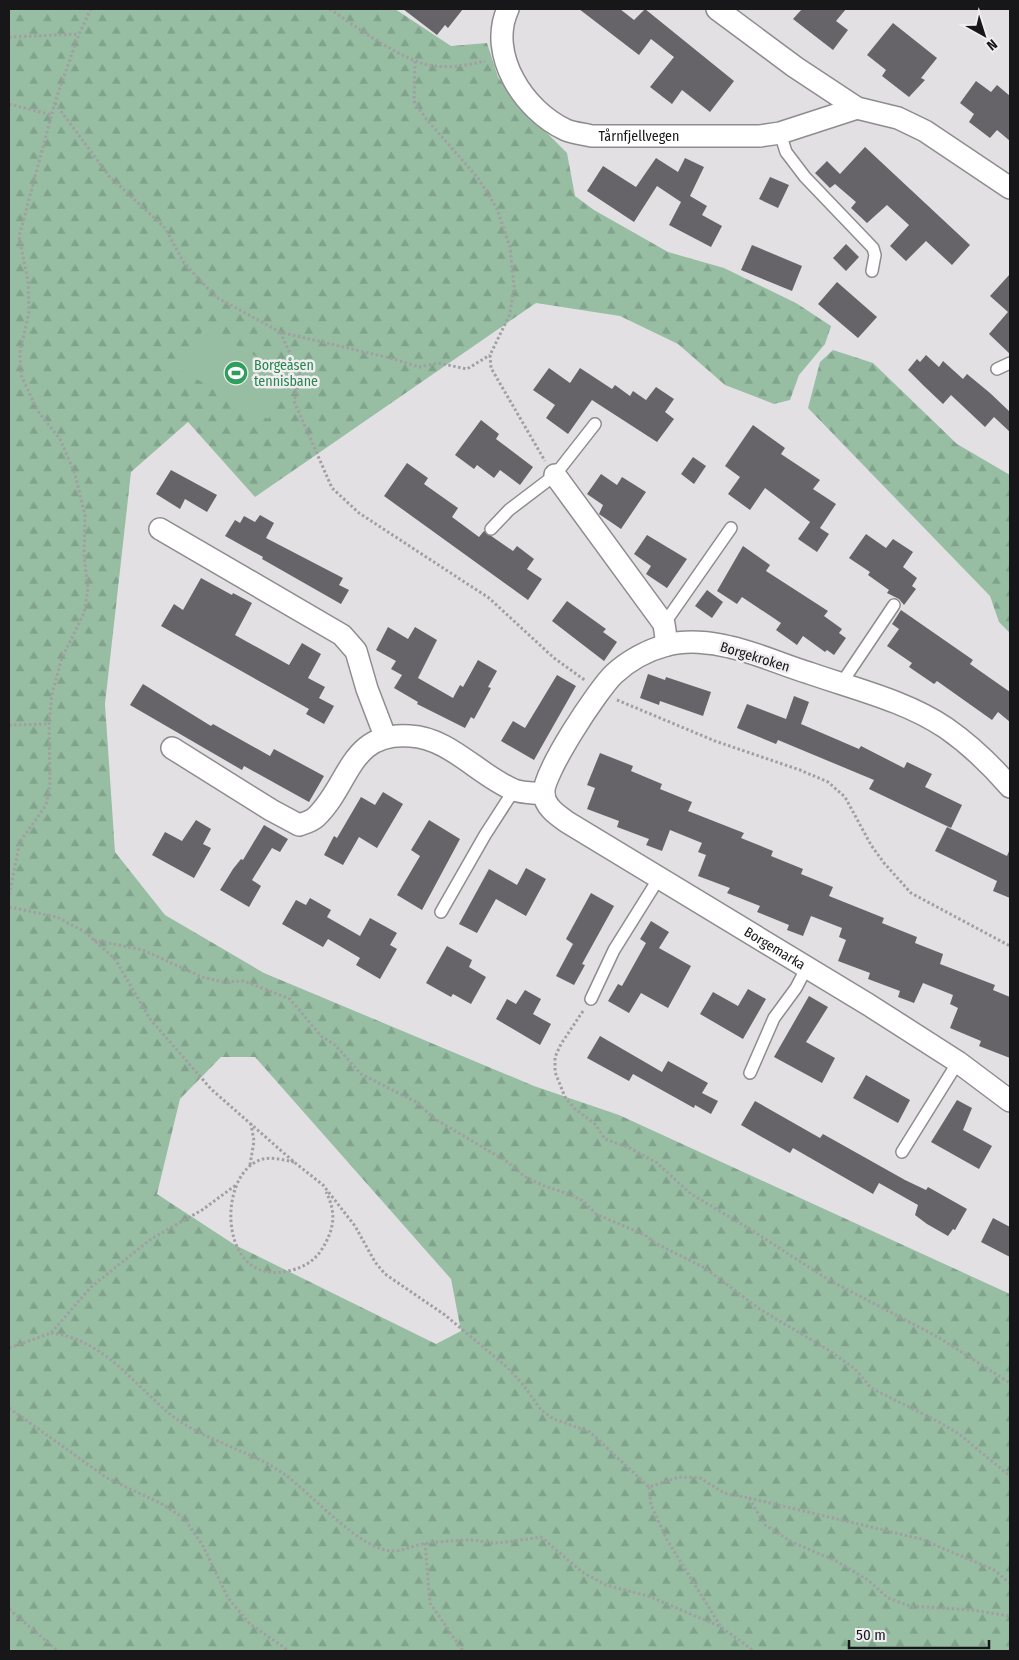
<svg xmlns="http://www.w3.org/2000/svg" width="1019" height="1660" font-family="'Fira Sans Condensed',sans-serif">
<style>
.forest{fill:url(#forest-firs);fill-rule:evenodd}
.garden{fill:#97bea3}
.building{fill:#666469}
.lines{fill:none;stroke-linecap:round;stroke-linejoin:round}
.lane-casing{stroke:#8f8c90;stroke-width:14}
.street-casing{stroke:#8f8c90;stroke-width:24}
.path{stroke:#a19fa2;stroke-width:3;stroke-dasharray:2.5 2.5;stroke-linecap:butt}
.lane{stroke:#fff;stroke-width:11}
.street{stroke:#fff;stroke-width:21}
.labels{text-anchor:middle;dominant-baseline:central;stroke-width:5;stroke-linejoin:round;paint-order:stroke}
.street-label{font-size:14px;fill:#171618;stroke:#f0edf1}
.leisure-label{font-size:14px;fill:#27864d;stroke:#f0edf1;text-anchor:start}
</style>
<defs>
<pattern id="forest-firs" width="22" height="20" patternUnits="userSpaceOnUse" patternTransform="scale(1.25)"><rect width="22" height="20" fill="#97bea3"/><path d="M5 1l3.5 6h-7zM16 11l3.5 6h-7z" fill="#81a38c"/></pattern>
</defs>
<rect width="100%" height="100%" fill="#e3e0e4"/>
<g class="forest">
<path d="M9 9H395L451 46 487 43 498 77 516 102 567 153 575 196 594 210 668 252 724 268 796 303 831 326 825 344 799 375 790 400 774 404 725 385 678 344 620 316 536 303 255 497 188 422 131 472 105 704 115 852 165 915 264 973 534 1086 619 1115 1010 1294V1651H9ZM221 1057H255L451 1279 461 1331 436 1344 235 1245 157 1194 180 1099Z"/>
<polygon points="833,350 873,363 957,444 1010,475 1010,633 999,622 990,596 808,408 820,362"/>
</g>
<polygon class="garden" points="204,328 292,376 268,419 180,370"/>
<g class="building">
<polygon points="403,9 463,9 448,28 445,25 437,35"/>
<polygon points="579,9 620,9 634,20 645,9 734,81 710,112 682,90 672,104 650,87 674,57 651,39 639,55"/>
<polygon points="802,9 846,9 836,21 848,30 833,50 793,19"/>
<polygon points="893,23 937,58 921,78 925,80 909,97 882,76 886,70 867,55"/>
<polygon points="976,81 991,92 997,85 1010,96 1010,141 997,130 990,138 969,122 974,114 960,103"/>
<polygon points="865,147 970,245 952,265 926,241 906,261 890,246 909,225 887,205 867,223 851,208 856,202 835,184 830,188 815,173 827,161 840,174"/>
<polygon points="656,158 678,172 685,158 704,167 690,196 707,206 702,215 722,226 711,247 669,225 681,202 657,186 634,222 587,191 603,166 636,187"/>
<polygon points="770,177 789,185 778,208 759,199"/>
<polygon points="846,244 859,257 846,271 833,258"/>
<polygon points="752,245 802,266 792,291 741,270"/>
<polygon points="1010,274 1010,354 989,334 1008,312 990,296"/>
<polygon points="837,282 877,317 858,338 818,304"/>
<polygon points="926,355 939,367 943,361 963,379 967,374 990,393 1010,412 1010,432 994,417 985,427 951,395 943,404 924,386 908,370 917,359 920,362"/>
<polygon points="549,368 570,383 580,368 612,389 615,385 630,396 633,391 646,400 656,387 674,399 665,412 674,419 657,442 592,400 568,434 546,418 555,405 533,390"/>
<polygon points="481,420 499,434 496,439 533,467 520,485 500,470 494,478 477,465 474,469 455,455"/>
<polygon points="753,425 785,448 781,454 820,480 813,489 836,504 820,528 829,534 817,552 798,539 810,522 765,488 750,510 728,494 740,477 725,466"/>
<polygon points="693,457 706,466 694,484 681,474"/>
<polygon points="407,463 428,478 424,484 458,508 452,517 479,537 484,531 513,551 517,546 534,559 527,569 542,579 528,600 384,496"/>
<polygon points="171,470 217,495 207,512 185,499 180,509 156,494"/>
<polygon points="601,474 617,485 622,477 646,492 621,529 599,514 603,505 587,494"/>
<polygon points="260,515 274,523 266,538 343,578 339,585 349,590 341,604 262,559 263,557 225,536 235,520 240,523 244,516 255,522"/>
<polygon points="866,534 886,548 893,539 913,552 903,567 917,578 912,586 916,589 904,605 899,599 887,593 889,590 868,575 870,572 849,558"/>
<polygon points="647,535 687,559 667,588 646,574 651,566 634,554"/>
<polygon points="743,546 770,565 766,571 828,611 824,616 842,629 839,633 846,638 834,655 827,650 825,652 803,636 797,645 776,630 781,623 742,597 737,604 717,591"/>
<polygon points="201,578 232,595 233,593 252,603 235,635 289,665 302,643 321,654 308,678 325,687 319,698 334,706 324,724 306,714 309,709 161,626 174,604 183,610"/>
<polygon points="707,590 723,602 712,618 695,606"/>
<polygon points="567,601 606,629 603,632 617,642 604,661 552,621"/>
<polygon points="901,610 973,660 970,664 1010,692 1010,722 998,712 992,720 937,681 934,684 909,667 912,663 887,646 899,629 892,624"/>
<polygon points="388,627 408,639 415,627 437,640 418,678 453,698 460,685 463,687 478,660 497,671 488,687 491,688 474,719 471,717 465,728 417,704 418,702 394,688 402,675 391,669 396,661 376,650"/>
<polygon points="648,674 665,680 666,677 711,692 703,716 660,701 659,705 640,698"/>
<polygon points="557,675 576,686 534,760 501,741 513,721 525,728"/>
<polygon points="143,684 211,726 213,724 270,756 274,749 324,776 309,802 244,766 242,770 130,705"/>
<polygon points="794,696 809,702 801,724 859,749 861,746 904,768 907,762 932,774 925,787 962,805 951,828 869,789 874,780 778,740 776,744 737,728 747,704 786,719"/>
<polygon points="600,753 633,766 631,771 662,784 660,789 692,802 688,811 744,833 741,838 773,851 771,856 803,869 801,874 833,887 829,896 884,918 882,923 917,937 915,943 943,954 940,964 995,985 993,990 1010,997 1010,1058 979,1046 981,1041 950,1028 958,1008 950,1004 953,995 923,983 914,1003 898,997 900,991 868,979 870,973 838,961 846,940 839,937 842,928 811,916 803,936 787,930 789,925 757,912 760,906 727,893 730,888 698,876 706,855 698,852 702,843 670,830 662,851 646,845 649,839 617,827 619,821 587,809 595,788 587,785"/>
<polygon points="383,792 403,804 377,848 359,837 343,865 324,855 334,836 337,838 361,797 375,805"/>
<polygon points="196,820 211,829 203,844 211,848 194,878 152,855 165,832 182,841"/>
<polygon points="429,820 460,839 422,910 397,895 420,856 411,850"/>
<polygon points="264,825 288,839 280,852 272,848 252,880 261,886 249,907 220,890 233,869 241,859 243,860"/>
<polygon points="947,827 1007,856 1010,849 1010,898 993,891 997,881 935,851"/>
<polygon points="526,868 546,879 526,916 496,899 477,933 459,924 489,869 517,885"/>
<polygon points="591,893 614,906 582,964 585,965 574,985 556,976 573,944 566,939"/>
<polygon points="310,898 331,910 327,917 360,936 370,918 397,933 390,945 397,949 380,979 356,965 360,958 328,939 323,947 282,924 296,900 306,905"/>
<polygon points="651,921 669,932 659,948 691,966 668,1008 641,993 629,1013 608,1001 618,984 622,986 646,943 640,939"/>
<polygon points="447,946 472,960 469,967 486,977 471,1004 453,994 451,997 426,983"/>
<polygon points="748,989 766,999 743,1039 700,1014 713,992 738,1006"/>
<polygon points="525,990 541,999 533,1014 551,1024 540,1045 496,1019 507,999 516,1004"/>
<polygon points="809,996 828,1007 806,1042 835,1058 822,1083 774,1057"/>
<polygon points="600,1036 662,1072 668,1061 708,1083 702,1093 718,1101 711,1114 695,1105 694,1108 633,1074 629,1081 587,1058"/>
<polygon points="866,1075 910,1100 898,1123 853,1098"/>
<polygon points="957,1100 972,1108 963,1130 992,1146 979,1169 931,1142"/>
<polygon points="755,1101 820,1138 823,1134 905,1180 926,1190 928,1187 967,1209 955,1230 953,1229 948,1236 927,1224 915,1215 918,1205 879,1183 873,1194 793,1148 790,1153 741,1125"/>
<polygon points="993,1218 1010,1227 1010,1257 981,1242"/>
</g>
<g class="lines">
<g class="lane-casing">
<g id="lane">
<polyline points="780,133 786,152 805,177 873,248 875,255 872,271"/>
<polyline points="997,369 1010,363"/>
<polyline points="491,529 509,510 555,475 595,424"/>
<polyline points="664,624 731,528"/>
<polyline points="841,684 894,605"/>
<polyline points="441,912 485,835 514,790"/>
<polyline points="591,999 614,950 659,878"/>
<polyline points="750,1073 774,1018 796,988 807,967"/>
<polyline points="902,1152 958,1062"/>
</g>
</g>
<g class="street-casing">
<g id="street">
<path id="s1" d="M508 9C487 54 524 111 566 130 573 133 584 134 592 136H760L780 133 857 108"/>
<polyline points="717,9 795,67 857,108 898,118 925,131 1010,188"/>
<polyline points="555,475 664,624 667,645"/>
<polyline points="160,529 342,635 356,651 367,689 385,736"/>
<path d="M172 748 271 810 299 825C305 823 312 821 316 817 350 785 349 731 410 736 450 738 478 775 514 790 522 793 535 793 544 794"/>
<path id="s2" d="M1010 787C992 766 969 744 946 728 906 701 855 689 809 673 783 665 757 653 730 647 711 642 686 640 667 645 648 650 628 661 614 674 599 688 541 775 544 794 545 807 557 815 567 822L869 1005 958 1062 1010 1101"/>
</g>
</g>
<g class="path">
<path d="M330 9C355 26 406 64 435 66 452 68 469 65 485 61"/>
<polyline points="9,37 79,34"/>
<polyline points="415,61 414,101 427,120 478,178 497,209 510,247 514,286 510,314 490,355 491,368 545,461"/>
<polyline points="55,103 109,176 165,228 184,263 216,297 280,332 394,359 419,367 438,363 467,369 490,355"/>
<polyline points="9,104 52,115"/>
<polyline points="280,332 301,377 294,401 332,488 359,513 489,598 554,658 586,681"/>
<polyline points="617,700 715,741 800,770 828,782 845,797 871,845 884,863 911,893 1010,946"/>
<polyline points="9,725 49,724"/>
<polyline points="9,895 20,842 46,805 50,785 49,724 52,694 62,658 84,613 88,589 84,556 85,515 75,474 60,439 37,410 21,375 20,352 29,312 28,281 19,237 55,102 79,34 91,9"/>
<polyline points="9,907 57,917 85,932 115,959 150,1019 211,1089 294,1162 323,1185 355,1226 375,1262 385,1274 445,1315 508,1368 524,1386 541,1410 554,1419 590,1432 649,1487 679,1477 700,1478 724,1493 749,1498 765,1525 792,1542 836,1561 868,1580 888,1598 910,1606 972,1610 1010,1616"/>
<polyline points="94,940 143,950 202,977 223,982 244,981 290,999 321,1036 335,1045 361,1074 416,1102 435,1119 506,1161 524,1176 544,1186 569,1194 583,1201 596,1214 645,1235 655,1243 705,1268 761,1310 830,1351 855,1369 871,1388 937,1421 959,1434 1010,1476"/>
<polyline points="583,1011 561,1044 555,1057 555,1072 565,1097 574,1108 595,1124 605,1139 630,1148 657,1163 691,1194 748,1228 829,1280 938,1337 1010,1383"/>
<path d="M294 1162C283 1160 270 1156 260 1160 216 1176 219 1287 288 1271 302 1268 314 1262 322 1249 334 1230 337 1213 326 1192"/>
<polyline points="250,1165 254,1141 251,1124"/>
<path d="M51 1333C101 1339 130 1379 165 1410 199 1440 247 1448 284 1474 312 1494 358 1548 391 1551 402 1552 416 1544 428 1543 441 1542 455 1540 469 1540 478 1540 487 1543 496 1543 510 1542 526 1539 541 1537L582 1572 606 1585 651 1597 721 1627"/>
<polyline points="9,1348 51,1333 91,1287 151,1239 202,1210 236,1185"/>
<polyline points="9,1408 107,1478 162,1504 185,1519 203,1546 228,1598 250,1624 289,1651"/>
<polyline points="649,1487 651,1505 667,1540 721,1627 754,1651"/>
<polyline points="749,1498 921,1539 994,1570 1010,1583"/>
<polyline points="425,1543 430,1603 463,1651"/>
<polyline points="9,1609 58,1651"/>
</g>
<use href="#lane" class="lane"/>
<use href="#street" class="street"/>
</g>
<defs>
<g id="stadium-disc" transform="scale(1.25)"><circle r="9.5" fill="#2e9e5b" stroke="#f0edf1"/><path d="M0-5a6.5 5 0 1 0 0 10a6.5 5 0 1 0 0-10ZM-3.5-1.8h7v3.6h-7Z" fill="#fff"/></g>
</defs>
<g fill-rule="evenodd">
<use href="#stadium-disc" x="236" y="373"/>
</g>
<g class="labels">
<g class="street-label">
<text stroke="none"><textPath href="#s1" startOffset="221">Tårnfjellvegen</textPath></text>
<text transform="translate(755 657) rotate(17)">Borgekroken</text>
<text stroke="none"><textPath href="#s2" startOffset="864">Borgemarka</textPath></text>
</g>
<g class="leisure-label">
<text x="254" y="365">Borgeåsen<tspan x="254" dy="16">tennisbane</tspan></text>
</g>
</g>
<rect width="1019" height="1660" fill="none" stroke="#171618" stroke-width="20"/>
<g transform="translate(984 35) rotate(141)" stroke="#f0edf1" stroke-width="4" paint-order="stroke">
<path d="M0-4L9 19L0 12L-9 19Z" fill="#171618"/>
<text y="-8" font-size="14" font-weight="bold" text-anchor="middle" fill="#171618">N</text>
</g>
<path d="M849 1640v8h140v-8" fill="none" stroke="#171618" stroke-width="2.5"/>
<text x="856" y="1640" font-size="15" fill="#171618" stroke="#f0edf1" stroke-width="4" paint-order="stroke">50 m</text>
</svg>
